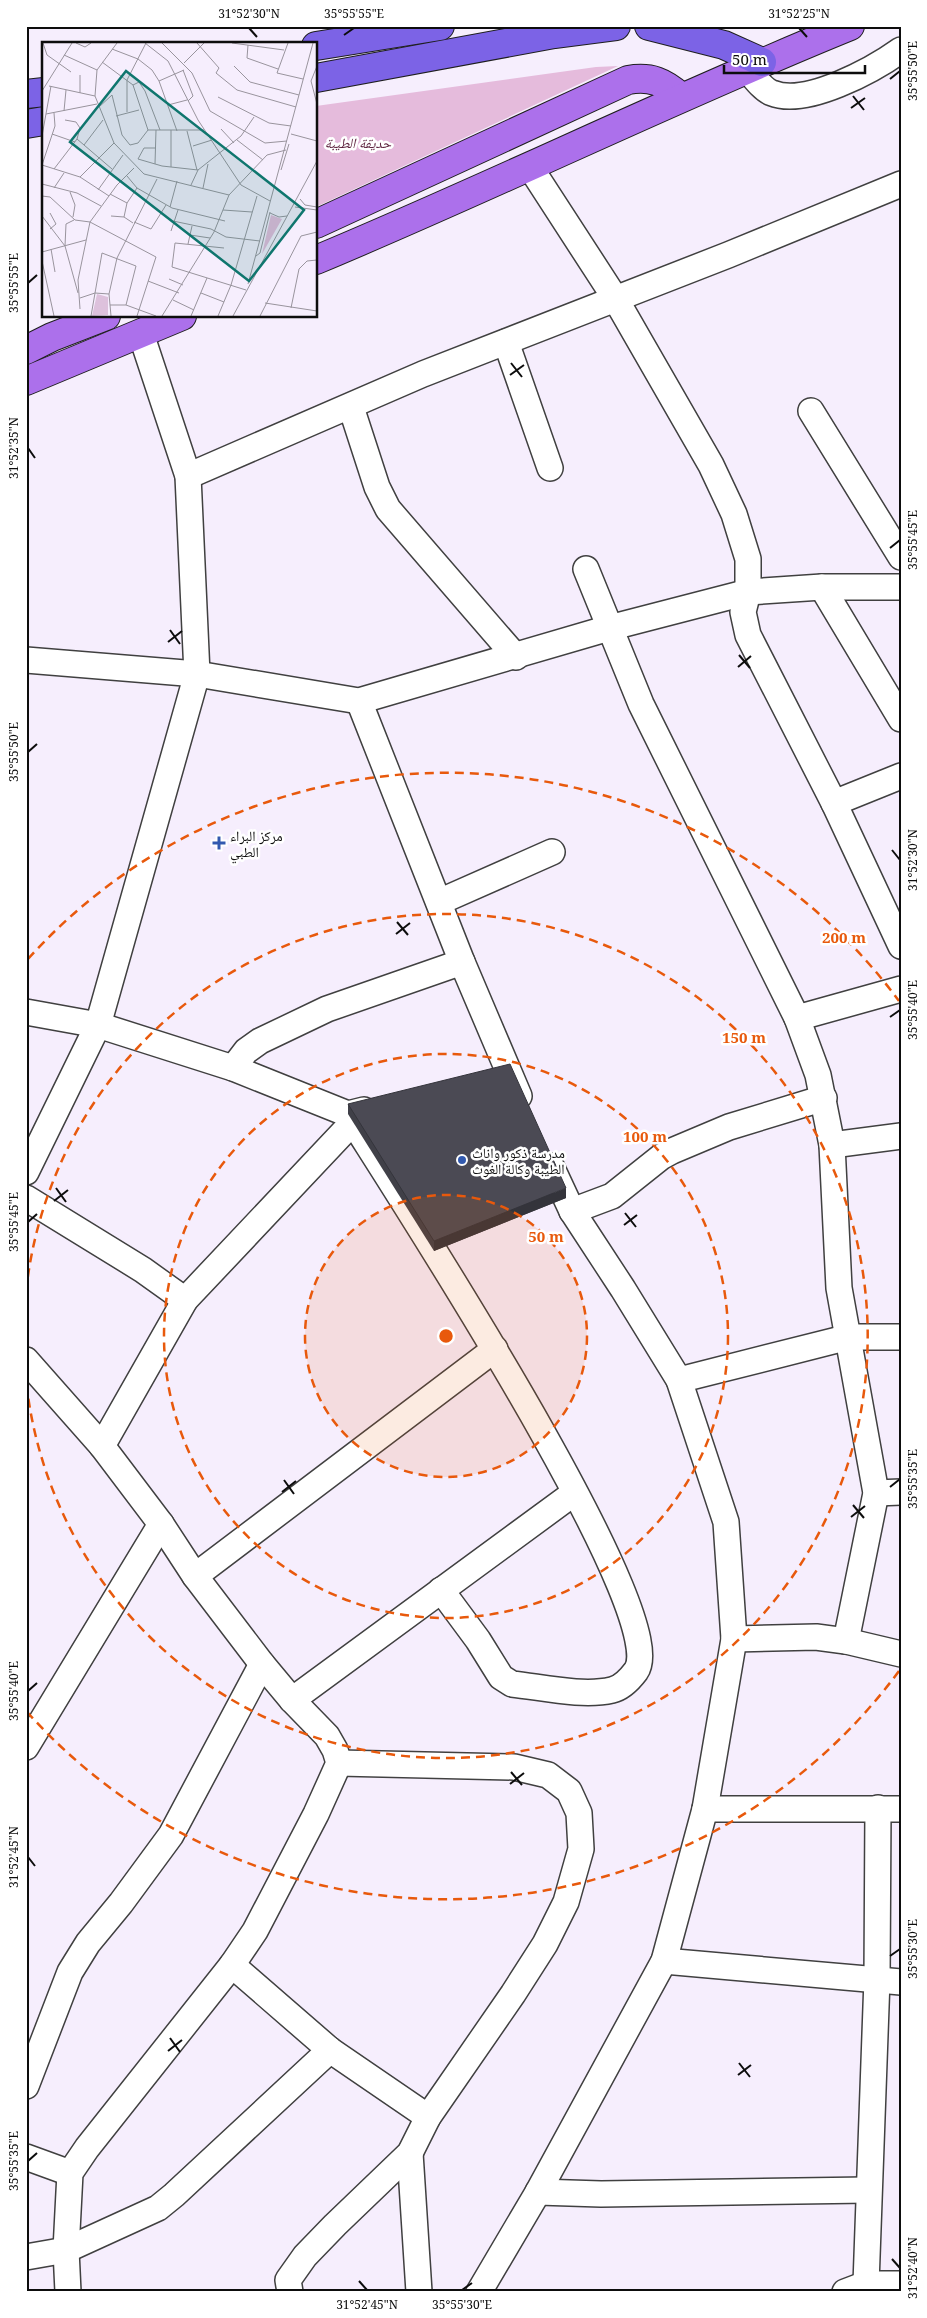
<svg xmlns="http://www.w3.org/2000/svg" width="927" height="2318" font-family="'Noto Serif','Noto Naskh Arabic',serif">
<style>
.green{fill:#e5bbdc}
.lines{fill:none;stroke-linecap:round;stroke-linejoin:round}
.minor-casing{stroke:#404040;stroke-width:28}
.major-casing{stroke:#1e1e1e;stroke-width:30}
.highway-casing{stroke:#1e1e1e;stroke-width:30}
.minor{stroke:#fff;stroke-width:25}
.major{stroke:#ac70eb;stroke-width:28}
.highway{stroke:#7c63e6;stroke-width:28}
.wall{fill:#404048}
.shaded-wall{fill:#34343b}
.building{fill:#4b4a54;stroke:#34343b}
.ticks{fill:none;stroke:#0d0d0d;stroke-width:2}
.ring{fill:none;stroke:#e8590c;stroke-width:2.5;stroke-dasharray:9 6}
.poi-dot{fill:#325aaf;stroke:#fff;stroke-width:2}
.labels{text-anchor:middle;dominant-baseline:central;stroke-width:5;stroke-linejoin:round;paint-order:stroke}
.park-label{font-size:14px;font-style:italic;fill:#5e233f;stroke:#fff}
.poi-label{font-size:14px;fill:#0d0d0d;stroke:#fff;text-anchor:start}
.inset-road{fill:none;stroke:#99949d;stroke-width:1}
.view{fill:#0f766e;fill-opacity:0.15;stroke:#0f766e;stroke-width:2.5}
.inset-edge{fill:none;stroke:#0d0d0d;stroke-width:2.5}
.centre{fill:#e8590c;stroke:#fff;stroke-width:2.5}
.ring-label{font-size:15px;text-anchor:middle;font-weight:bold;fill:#e8590c;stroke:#fff;stroke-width:5;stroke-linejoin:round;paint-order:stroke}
.neatline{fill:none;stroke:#0d0d0d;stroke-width:2}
.ticks-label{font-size:12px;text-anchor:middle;fill:#0d0d0d}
</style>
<rect width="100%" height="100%" fill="#f6eefd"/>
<polygon class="green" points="618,66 316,207 316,106 596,67"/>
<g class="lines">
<g class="minor-casing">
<g id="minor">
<path d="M747 69C753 76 763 90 772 93 806 107 873 70 901 50"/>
<polyline points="530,167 615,298 711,465 734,514 748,559 748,592 743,612 748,635 834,803 901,946"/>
<polyline points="506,342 550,468"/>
<polyline points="351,407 377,487 388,509 516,657"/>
<polyline points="811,411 901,557"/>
<polyline points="188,476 423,374 728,255 901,184"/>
<polyline points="586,569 641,704 797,1018 818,1075 832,1145 839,1288 876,1493 846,1641"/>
<polyline points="822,587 901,719"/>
<polyline points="26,660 197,674 359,701 609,628 748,592 822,587 901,587"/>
<polyline points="359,701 462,962 519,1096"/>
<polyline points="834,803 901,776"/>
<polyline points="439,902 552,852"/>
<polyline points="26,1012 98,1025 233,1068 348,1114 364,1110"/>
<polyline points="797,1018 901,989"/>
<polyline points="233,1068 246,1051 260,1041 327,1009 462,962"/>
<path d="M348 1114C391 1183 675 1616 636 1671 630 1679 621 1688 612 1690 583 1697 541 1687 512 1684L501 1677 478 1640 441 1590"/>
<polyline points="832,1145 901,1136"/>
<polyline points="26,1172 98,1025 197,674 188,476 141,334"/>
<polyline points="26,1198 143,1270 185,1300"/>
<polyline points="572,1211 612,1196 661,1157 672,1151 729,1127 824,1098"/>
<polyline points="26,1360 102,1446 161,1524 195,1576 262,1664 292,1700 327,1736 335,1750 339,1763 316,1814 255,1931 232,1965 87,2148 70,2173 66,2250 68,2292"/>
<polyline points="679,1380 849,1337 901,1337"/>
<polyline points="102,1446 185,1300 353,1122"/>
<polyline points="876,1493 901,1492"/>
<polyline points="195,1576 495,1349"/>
<polyline points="734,1639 816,1637 846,1641 901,1654"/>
<polyline points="292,1700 574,1493"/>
<polyline points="26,1747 161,1524"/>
<polyline points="705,1809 901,1809"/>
<polyline points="664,1961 901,1982"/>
<polyline points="232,1965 330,2050 428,2117"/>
<polyline points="26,2086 70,1972 88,1943 121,1903 171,1835 262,1664"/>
<polyline points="410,2153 419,2292"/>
<polyline points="26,2157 70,2173"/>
<polyline points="538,2192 601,2194 868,2190"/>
<polyline points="26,2257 66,2250 158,2208 174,2195 330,2050"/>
<polyline points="866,2284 877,1979 878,1808"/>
<polyline points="290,2292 288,2280 305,2256 335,2225 410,2153 428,2117 513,1994 545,1944 566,1902 581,1849 579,1813 569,1791 548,1775 514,1767 339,1763"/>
<polyline points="479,2292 538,2192 664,1961 705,1809 734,1639 726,1522 679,1380 623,1289 572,1211 551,1166"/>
<polyline points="845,2292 866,2284 901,2284"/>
</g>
</g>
<g class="major-casing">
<g id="major">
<path d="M316 224 628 80C651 76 664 82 681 97"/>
<path d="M316 260C496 185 670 99 850 26"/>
<polyline points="26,350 52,337 106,316"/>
<polyline points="26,381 182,316"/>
</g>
</g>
<g class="highway-casing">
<g id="highway">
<polyline points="649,26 724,45 762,62"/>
<polyline points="316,46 440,26"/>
<polyline points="316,78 554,34 616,26"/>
<polyline points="26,94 44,92"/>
<polyline points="26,124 44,121"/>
</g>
</g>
<use href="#minor" class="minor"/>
<use href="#major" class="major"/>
<use href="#highway" class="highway"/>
</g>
<polygon class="wall" points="348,1104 566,1198 434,1251 348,1114"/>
<polygon class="shaded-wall" points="566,1188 566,1198 434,1251 434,1241"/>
<polygon class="building" points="510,1064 566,1188 434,1241 348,1104"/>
<path class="ticks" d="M249 28 257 37M799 28 807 37M344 35 354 28M890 79 900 71M853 96 864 110M851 108 865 98M28 283 37 275M511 363 522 377M510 375 524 365M28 448 35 458M890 548 900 540M170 630 180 644M168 642 182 631M739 655 750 668M738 667 751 656M28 752 37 744M892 850 900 860M397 922 408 935M396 934 410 923M890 1017 900 1010M56 1188 66 1202M54 1201 68 1190M625 1213 636 1227M28 1222 37 1214M624 1225 637 1215M284 1480 294 1494M890 1487 900 1479M282 1492 296 1481M853 1505 864 1518M851 1517 865 1506M28 1691 37 1683M511 1772 522 1785M510 1784 524 1773M28 1857 35 1866M890 1956 900 1949M170 2038 180 2052M168 2051 182 2040M739 2063 750 2077M738 2075 751 2065M28 2161 37 2153M892 2259 900 2268M359 2281 367 2290M462 2290 472 2283"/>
<circle cx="446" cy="1336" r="141" fill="#e8590c" fill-opacity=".12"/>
<g class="ring">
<circle cx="446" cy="1336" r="141"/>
<circle cx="446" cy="1336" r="282"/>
<path d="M26 1292A422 422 0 1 1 26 1380"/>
<path d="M899 1671A563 563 0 0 1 28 1713M28 959A563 563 0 0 1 899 1001"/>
</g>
<g class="poi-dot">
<path d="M216.5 835.5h5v5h5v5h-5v5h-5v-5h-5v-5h5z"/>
<circle cx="462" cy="1160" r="5"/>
</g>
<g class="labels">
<g class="park-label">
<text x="358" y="142">حديقة الطيبة</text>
</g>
<g class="poi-label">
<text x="230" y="835">مركز البراء<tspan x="230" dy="16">الطبي</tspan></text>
<text x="472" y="1152">مدرسة ذكور واناث<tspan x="472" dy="16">الطيبة وكالة الغوث</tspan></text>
</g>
</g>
<g transform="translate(42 42)">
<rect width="275" height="275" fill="#f6eefd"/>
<path d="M229 173 240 177 220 212Z" fill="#e5bbdc"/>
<path d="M55 252 66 255V273L50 274Z" fill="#ddc1dc"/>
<path class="inset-road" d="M1 1 5 13 29 30M34 1 43 5 49 1M75 1 55 28 53 54 72 101 102 132 187 153M103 1 126 19 156 78 199 143 228 159M120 1 150 31 168 69 223 101 245 99M155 1 177 26 174 31 195 48 254 65M190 1 242 8M246 1 235 31 261 37M206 3 205 16 236 27M70 7 96 17 110 28 117 39 135 89M22 13 55 28M60 20 91 43 106 88H162M142 21 162 1M192 24 208 40 257 53M275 24 269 39 275 62M141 28 151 54 146 59M38 33V51M117 39 142 28M91 43 97 40 103 49 118 88M7 44 53 54M0 49 30 1M176 55 227 81 249 84M126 63 145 58M57 65 70 53 80 93 88 103 96 101 106 88M22 69 24 48M85 70V38L104 1M4 72 55 62M74 74 97 68M179 87 192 101M145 89 155 128M10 92 33 100M249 92 275 99M0 94 9 44M35 97 70 127M195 98 221 118M42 103 61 78M151 104 170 98M114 106H102L96 117 120 124 156 128M113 122 114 88M0 123 38 135 67 154M0 123 13 84 12 71M129 125V88M12 127 35 97 38 86 34 80 23 78M239 128 247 102M85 134 95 146 130 166 183 179M38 135 72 101M0 142 35 151 59 164M149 143 156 128 199 94 212 75M12 146 22 131M161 146 166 122M56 148 81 113M28 150 33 163 31 175M68 152 85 161M0 154 8 155 33 178 48 180 114 215 95 274M258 157 263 163 275 165M128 165 135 139M253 165 275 168M181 168 210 170M8 171 14 182 8 187M228 171 237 175 245 174M0 174 23 204 36 251M69 174 82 175 91 181M82 175 85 161 95 146M131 179 169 187 184 195 218 199M92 180 109 187 124 163M129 189 136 168M148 193 168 196M146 202 150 184M23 204 24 182 32 178M182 206 133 201 130 225 204 248M9 207 13 230M0 210 44 198M214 214 218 211 228 170M0 219 12 274M127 237 141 243M106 239 137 251M206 242 271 1M159 251 182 260M38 256 53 251 67 252M131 258 152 268M223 261 275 269M68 263H84L114 274M249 266 257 227 265 219 275 218M38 267 36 238 48 180 75 143 92 126M49 274 60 211 94 224 84 263M69 274 67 252 75 216 115 137M120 274 172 190 187 153 225 113 244 108M149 274 165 236M176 274 189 243 215 154M191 274 275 119M218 274 259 194 275 190"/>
<path class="view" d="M84 29 262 168 207 239 28 100Z"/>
<rect width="275" height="275" class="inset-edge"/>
</g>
<circle cx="446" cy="1336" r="8" class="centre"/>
<g class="ring-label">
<text x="844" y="943">200 m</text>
<text x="744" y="1043">150 m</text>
<text x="645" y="1142">100 m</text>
<text x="546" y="1242">50 m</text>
</g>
<rect width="927" height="2318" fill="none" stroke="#ffffff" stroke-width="55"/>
<path d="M724 65v8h141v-8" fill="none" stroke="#0d0d0d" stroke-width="2.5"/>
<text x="732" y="65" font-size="15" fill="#0d0d0d" stroke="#ffffff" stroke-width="4" paint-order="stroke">50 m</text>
<rect x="28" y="28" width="872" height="2262" class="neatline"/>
<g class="ticks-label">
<text x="249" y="18">31°52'30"N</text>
<text x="354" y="18">35°55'55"E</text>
<text x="799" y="18">31°52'25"N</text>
<text transform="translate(913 71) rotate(-90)" y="4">35°55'50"E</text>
<text transform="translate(14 283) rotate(-90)" y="4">35°55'55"E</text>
<text transform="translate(14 448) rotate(-90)" y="4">31°52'35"N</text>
<text transform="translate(913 540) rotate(-90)" y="4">35°55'45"E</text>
<text transform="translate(14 752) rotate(-90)" y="4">35°55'50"E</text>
<text transform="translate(913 860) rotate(-90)" y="4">31°52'30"N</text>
<text transform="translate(913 1010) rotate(-90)" y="4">35°55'40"E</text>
<text transform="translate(14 1222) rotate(-90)" y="4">35°55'45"E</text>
<text transform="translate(913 1479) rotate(-90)" y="4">35°55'35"E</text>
<text transform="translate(14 1691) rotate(-90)" y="4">35°55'40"E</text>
<text transform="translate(14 1857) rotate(-90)" y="4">31°52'45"N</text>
<text transform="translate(913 1949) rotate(-90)" y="4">35°55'30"E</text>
<text transform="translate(14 2161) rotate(-90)" y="4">35°55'35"E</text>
<text transform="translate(913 2268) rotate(-90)" y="4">31°52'40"N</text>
<text x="367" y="2309">31°52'45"N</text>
<text x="462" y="2309">35°55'30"E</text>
</g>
</svg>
